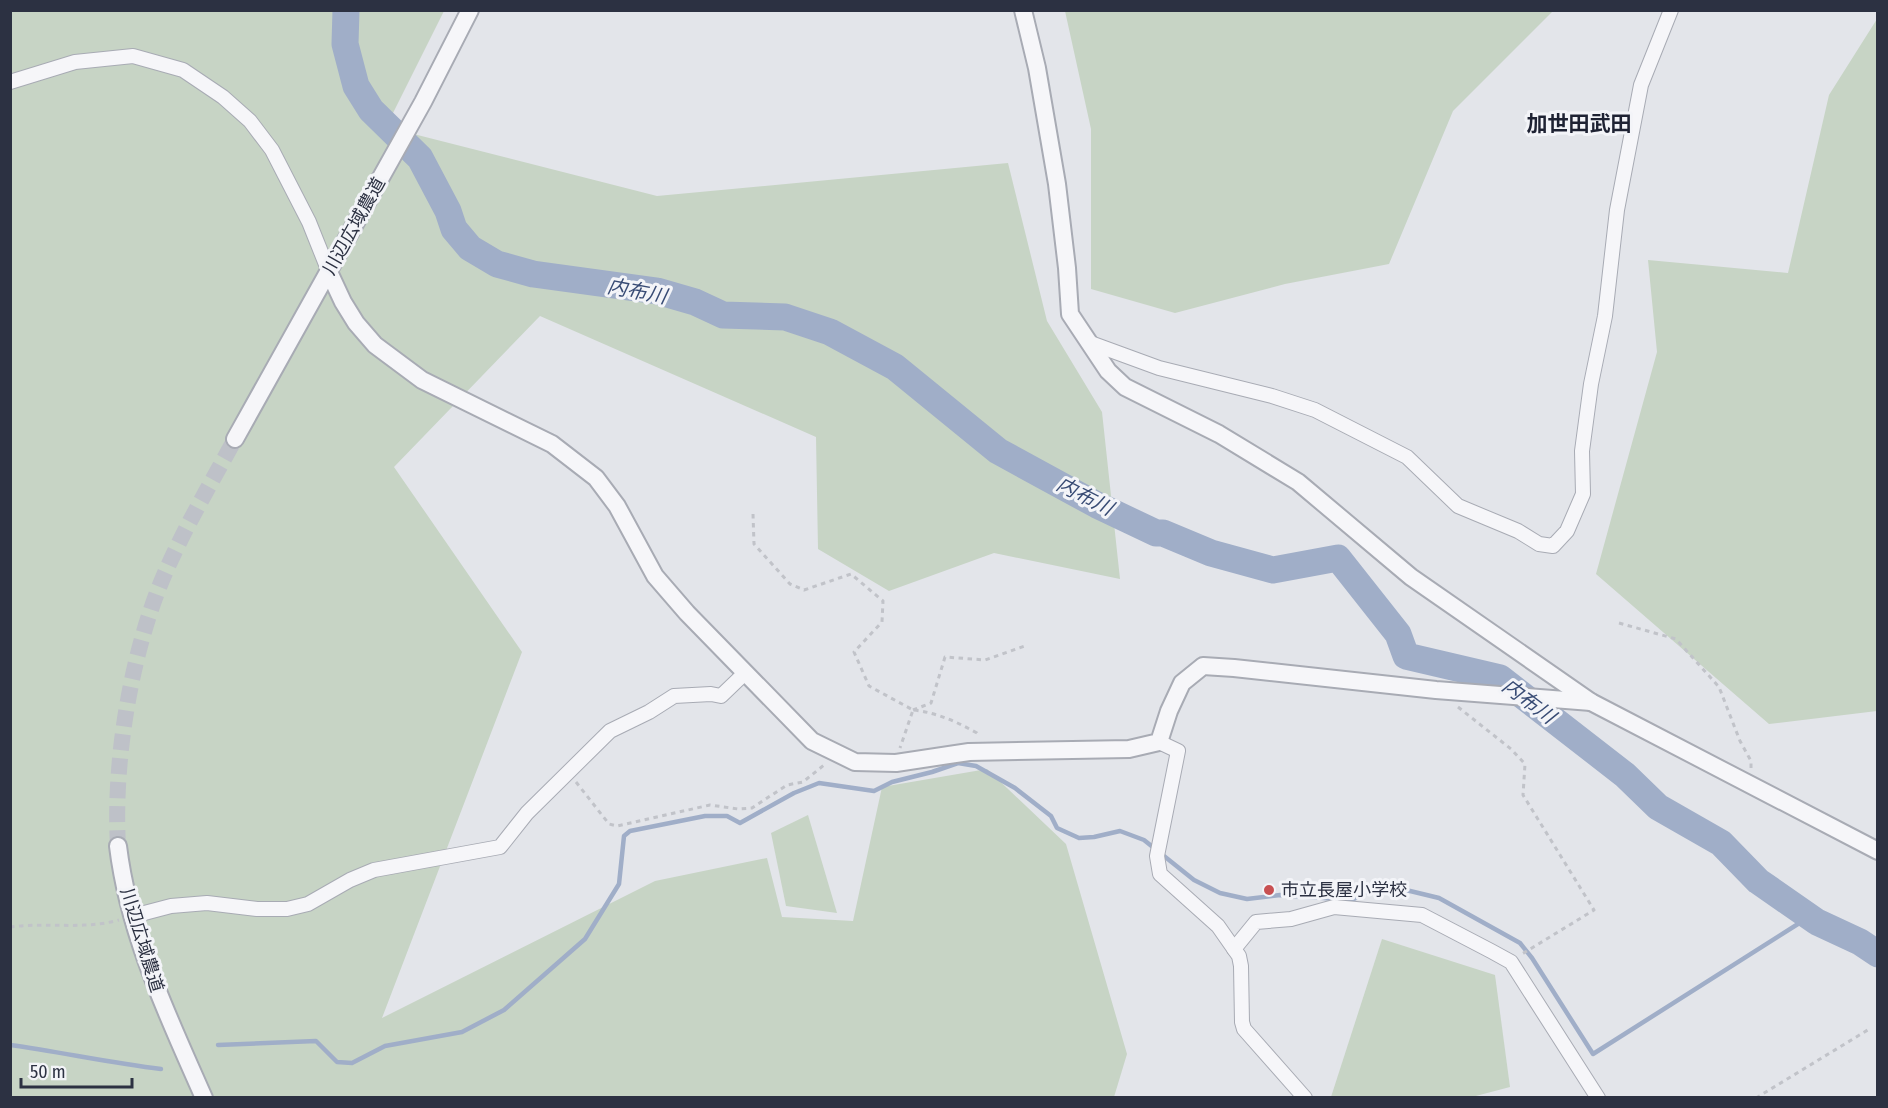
<svg xmlns="http://www.w3.org/2000/svg" width="1888" height="1108" font-family="'Fira Sans Condensed','Noto Sans JP',sans-serif">
<style>
.green{fill:#c7d4c5}
.lines{fill:none;stroke-linecap:round;stroke-linejoin:round}
.stream{stroke:#a0aec8;stroke-width:4.5}
.river{stroke:#a0aec8;stroke-width:27}
.tertiary-tunnel{stroke:#bec1c8;stroke-width:16;stroke-dasharray:16 8;stroke-linecap:butt}
.minor-casing{stroke:#a8abb4;stroke-width:16}
.tertiary-casing{stroke:#a8abb4;stroke-width:20}
.path{stroke:#c1c3c9;stroke-width:3;stroke-dasharray:4.5 4.5;stroke-linecap:butt}
.minor{stroke:#f6f6f9;stroke-width:14}
.tertiary{stroke:#f6f6f9;stroke-width:16}
.poi-dot{fill:#c85052;stroke:#f3f4f8;stroke-width:2}
.labels{text-anchor:middle;dominant-baseline:central;stroke-width:6;stroke-linejoin:round;paint-order:stroke}
.street-label{font-size:18px;fill:#2c3142;stroke:#f3f4f8}
.poi-label{font-size:18px;fill:#2c3142;stroke:#f3f4f8;text-anchor:start}
.water-label{font-size:20px;font-style:italic;fill:#384b74;stroke:#f3f4f8}
.quarter-label{font-size:21px;font-weight:bold;fill:#1e2233;stroke:#f3f4f8}
</style>
<rect width="100%" height="100%" fill="#e3e5ea"/>
<g class="green">
<polygon points="10,11 444,11 386,127 657,196 1008,163 1047,321 1102,412 1120,579 994,553 889,591 818,549 816,437 540,316 394,467 522,652 382,1018 655,881 767,858 782,917 853,921 882,787 987,769 1066,844 1127,1054 1114,1097 11,1097"/>
<polygon points="1065,11 1065,10 1553,11 1453,111 1389,264 1285,284 1175,313 1091,289 1091,129"/>
<polygon points="1877,19 1878,204 1876,207 1878,277 1877,711 1769,724 1596,574 1657,352 1648,260 1788,273 1829,95"/>
<polygon points="808,815 837,913 786,906 771,833"/>
<polygon points="1382,939 1495,975 1510,1087 1472,1097 1331,1097"/>
</g>
<g class="lines">
<g class="stream">
<path d="M10 1045C61 1052 110 1063 161 1069"/>
<polyline points="218,1045 316,1041 337,1062 352,1063 385,1046 462,1032 504,1010 585,939 619,884 624,836 630,831 705,816 727,816 740,823 794,793 819,783 874,791 892,782 932,772 958,763 976,766 1015,788 1051,816 1057,828 1079,838 1094,837 1120,831 1144,840 1194,880 1220,893 1247,899 1280,895 1352,900 1368,891 1406,890 1439,898 1520,943 1532,958 1593,1054 1809,917"/>
</g>
<polyline class="river" points="346,10 345,44 356,86 371,110 420,158 448,211 454,229 470,248 497,264 533,274 657,291 695,302 723,315 785,317 830,332 895,367 998,451 1097,505 1156,533 1163,533 1211,553 1273,570 1338,558 1398,634 1406,656 1500,678 1625,775 1658,807 1721,843 1758,881 1817,922 1860,942 1878,954"/>
<path class="tertiary-tunnel" d="M118 846C113 761 131 651 165 573 185 527 211 483 235 439"/>
<g class="minor-casing">
<g id="minor">
<polyline points="10,82 75,62 133,56 183,70 223,97 250,121 272,150 309,222 329,272"/>
<polyline points="1088,342 1159,368 1272,396 1315,410 1407,457 1458,506 1518,531 1539,544 1553,546 1567,531 1583,494 1582,451 1591,384 1605,316 1617,210 1641,85 1671,10"/>
<polyline points="1159,742 1178,751 1157,856 1160,874 1218,926 1239,956 1241,966 1242,1022 1244,1029 1305,1098"/>
<polyline points="133,916 171,906 207,903 257,909 287,909 308,904 350,880 374,870 500,847 527,813 610,731 649,712 674,696 711,694 721,696 745,673"/>
<polyline points="1234,949 1256,922 1291,919 1334,907 1422,915 1491,951 1511,962 1598,1098"/>
</g>
</g>
<g class="tertiary-casing">
<g id="tertiary">
<polyline points="1023,10 1037,68 1057,184 1067,268 1070,314 1108,371 1125,387 1219,434 1298,482 1411,577 1591,702 1878,851"/>
<polyline points="329,272 343,302 356,323 375,345 422,380 552,444 596,478 617,506 655,576 687,613 812,741 855,762 896,763 969,752 1129,749 1159,742 1169,711 1182,683 1203,666 1234,668 1436,690 1591,702"/>
<polyline points="235,439 423,102 470,10"/>
<path d="M118 846C129 936 168 1016 204 1098"/>
</g>
</g>
<g class="path">
<polyline points="753,514 754,544 790,584 804,590 851,574 883,601 882,622 854,652 869,686 913,710 900,748"/>
<polyline points="1619,623 1676,639 1719,687 1740,741 1751,761 1751,769"/>
<polyline points="1458,707 1511,749 1525,764 1523,795 1594,910 1522,954"/>
<polyline points="913,710 931,703 945,657 985,660 1025,646"/>
<path d="M914 710C938 713 957 722 977 733L979 736"/>
<polyline points="576,782 609,824 617,826 710,805 738,809 752,808 787,785 803,782 824,765"/>
<path d="M10 927C47 922 83 930 119 920"/>
<polyline points="1756,1098 1871,1028"/>
</g>
<use href="#minor" class="minor"/>
<use href="#tertiary" class="tertiary"/>
</g>
<circle class="poi-dot" cx="1269" cy="890" r="6"/>
<g class="labels">
<g class="street-label">
<text transform="translate(354 226) rotate(-61)">川辺広域農道</text>
<text transform="translate(142 940) rotate(73)">川辺広域農道</text>
</g>
<g class="poi-label">
<text x="1281" y="890">市立長屋小学校</text>
</g>
<g class="water-label">
<text transform="translate(637 291) rotate(11)">内布川</text>
<text transform="translate(1085 496) rotate(27)">内布川</text>
<text transform="translate(1529 701) rotate(37)">内布川</text>
</g>
<g class="quarter-label">
<text x="1579" y="124">加世田武田</text>
</g>
</g>
<rect width="1888" height="1108" fill="none" stroke="#2c3142" stroke-width="24"/>
<path d="M21 1078v9h111v-9" fill="none" stroke="#2c3142" stroke-width="3"/>
<text x="30" y="1078" font-size="18" fill="#2c3142" stroke="#f3f4f8" stroke-width="4.5" paint-order="stroke">50 m</text>
</svg>
